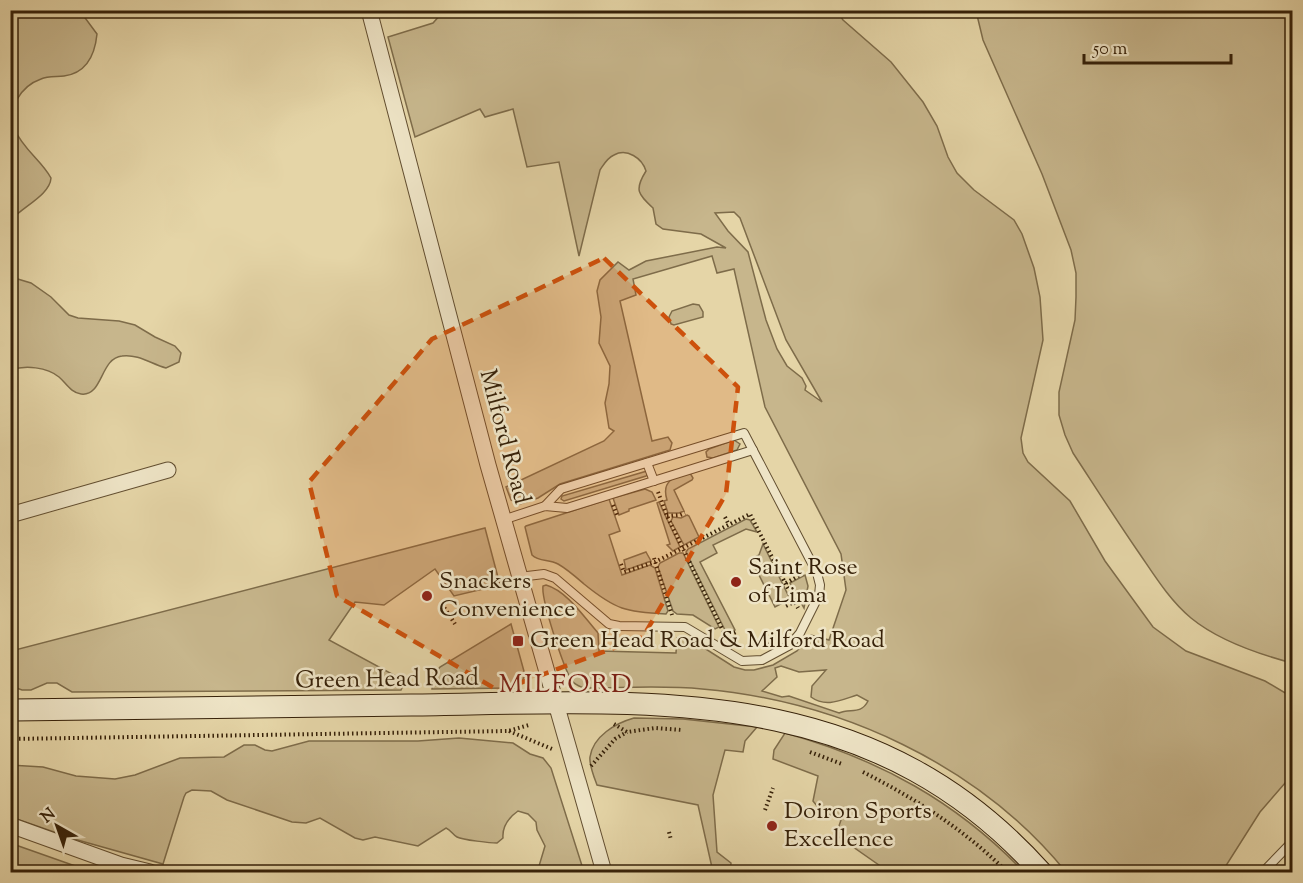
<svg xmlns="http://www.w3.org/2000/svg" width="1303" height="883" font-family="'Sorts Mill Goudy',serif">
<style>
.green{fill:#c7b68c;stroke:#7e6c4a;stroke-width:1.5;fill-rule:evenodd}
.lines{fill:none;stroke-linecap:round;stroke-linejoin:round}
.lane-casing{stroke:#624e30;stroke-width:10}
.street-casing{stroke:#624e30;stroke-width:17}
.secondary-casing{stroke:#362109;stroke-width:23}
.path{stroke:#362109;stroke-width:4;stroke-dasharray:1.5 3;stroke-linecap:butt}
.lane{stroke:#eee4c6;stroke-width:8}
.street{stroke:#eee4c6;stroke-width:15}
.secondary{stroke:#eee4c6;stroke-width:21}
.marked{fill:#cd510c;fill-opacity:0.2;stroke:#cd510c;stroke-width:4.5;stroke-dasharray:12 8;stroke-linejoin:round}
.poi-dot{fill:#8f2418;stroke:#eee4c6;stroke-width:2}
.labels{text-anchor:middle;dominant-baseline:central;stroke-width:5;stroke-linejoin:round;paint-order:stroke}
.street-label{font-size:24px;fill:#362109;stroke:#eee4c6}
.poi-label{font-size:24px;fill:#362109;stroke:#eee4c6;text-anchor:start}
.neighbourhood-label{font-size:26px;letter-spacing:1.5px;fill:#7a1f14;stroke:#eee4c6}
</style>
<rect width="100%" height="100%" fill="#e5d5a7"/>
<filter id="stains"><feTurbulence type="fractalNoise" baseFrequency=".00333" numOctaves="4"/><feColorMatrix values="0 0 0 0 .2 0 0 0 0 .09 0 0 0 0 .02 0 0 0 .5 -.17"/></filter>
<radialGradient id="worn" r=".72"><stop offset=".6" stop-color="#630" stop-opacity="0"/><stop offset="1" stop-color="#630" stop-opacity=".3"/></radialGradient>
<g class="green">
<path d="M11 10 80 11 97 34C95 54 87 73 64 76 57 77 48 76 41 79 21 86 6 109 15 130 23 149 42 161 51 178 50 195 22 207 11 220Z"/>
<path d="M461 10 837 11 843 20 891 62 923 102 937 126 948 157 957 173 974 190 1014 220 1022 234 1034 268 1040 297 1043 340 1021 438 1023 453 1028 462 1070 501 1105 561 1153 627 1186 651 1265 681 1292 697V775L1260 812 1222 872H1066C978 764 840 701 702 689 663 685 623 688 584 688 579 686 575 685 572 681 564 669 541 600 543 586L546 585C567 591 584 617 598 633L599 651 676 653 677 638 687 637 734 667 745 670H754L773 665 797 651 811 635 829 640 846 590 841 554 765 407 734 269 717 273 712 256 633 279 636 295 620 301 652 441 668 437 672 443 670 450 560 484 538 498 520 504 511 500 506 487 604 441 614 431 609 428 605 403 609 384 610 366 599 343 601 317 597 291 600 280 618 262 629 270 646 261 717 247 726 248 701 234 663 229 656 224 653 208C638 194 634 190 646 171 642 158 627 148 614 155 607 158 604 164 600 170L579 256 559 162 527 167 513 109 485 117 480 109 415 137 388 37 433 23 442 13ZM734 212 740 218 786 340 822 402 805 390 806 386 802 378 787 366 777 349 766 320 748 252 728 231 715 213ZM781 666 799 672 826 670 812 686 811 697C826 708 841 700 857 695L868 701C861 715 850 708 839 713L789 696 782 697 762 691 777 677 775 668Z"/>
<path d="M976 11H1292V663C1258 654 1219 641 1191 618 1169 600 1153 573 1137 550 1115 518 1094 485 1073 453L1065 435 1059 415V392L1075 320 1076 297V273L1071 250 1042 174 983 40Z"/>
<path d="M11 277 31 283 51 297 69 315 78 318 119 321 135 325 155 337 175 346 181 353 179 362 166 368C151 364 139 354 122 356 100 358 103 397 81 394 71 393 66 383 59 377 47 367 25 365 11 370Z"/>
<polygon points="693,304 699,305 703,312 703,317 674,325 671,324 669,317 672,311"/>
<polygon points="734,440 740,444 737,450 713,458 707,457 706,452 709,449"/>
<polygon points="647,471 648,474 646,476 564,501 561,499 562,496"/>
<path d="M690 473 693 478 692 480 674 490 684 511 679 513H668L664 501 667 500C661 481 674 476 690 473Z"/>
<polygon points="645,489 652,492 656,500 629,509 629,511 619,515 613,498"/>
<path d="M609 499 620 531 609 535 622 575 650 565 655 568 668 611 666 614C626 612 616 610 584 584 576 577 567 569 558 564 549 559 539 562 532 555L525 527 526 526Z"/>
<polygon points="659,502 680,547 673,551 667,545 670,544 657,503"/>
<polygon points="687,515 689,516 699,537 684,545 671,521 673,517 681,518"/>
<polygon points="746,519 750,520 757,532 746,529 713,545 717,553 700,562 735,630 727,634 686,552 688,549"/>
<polygon points="485,528 500,585 454,596 435,569 384,605 355,602 329,640 405,681 401,690 72,692 57,683 47,683 31,690 22,690 11,686 11,651"/>
<polygon points="763,544 790,599 775,607 751,559 759,555"/>
<polygon points="646,552 651,561 626,570 624,560"/>
<polygon points="679,553 683,553 719,627 715,629 693,615 677,614 673,611 658,567 660,563"/>
<polygon points="805,575 808,586 804,608 790,583"/>
<polygon points="511,624 525,675 521,684 516,688 432,689 433,676 440,667"/>
<path d="M634 718 683 719 757 727 745 741 743 752 725 750 713 795 717 852 731 863 730 872H713L698 805 597 785C594 777 589 765 590 757 593 736 616 723 634 718Z"/>
<path d="M785 733C879 759 957 802 1024 872H889L836 835 841 820 821 811 813 801 818 776 773 759 774 750Z"/>
<path d="M459 738 513 743 530 754 543 758 551 768 584 872H539V866L545 846 537 830 536 822 528 814 518 811C508 818 502 826 503 838L497 843C491 843 463 840 457 837 453 835 451 830 446 828L418 846 375 837 363 840 355 838 320 818 306 823 292 822 227 800 211 791 192 790 186 793 184 797 163 864 74 839 11 817 10 765 43 767 76 776 115 779 135 775 180 758 224 757 244 745H255L265 750 272 751 309 741H418Z"/>
<polygon points="10,843 81,868 80,872 11,872"/>
</g>
<g class="lines">
<g class="lane-casing">
<g id="lane">
<polyline points="647,463 654,481"/>
<polyline points="503,520 545,506 567,508 753,450"/>
<polyline points="519,577 544,574 555,578 609,624 619,626 685,627 742,661 762,660 790,645 800,633 819,595 820,585 817,573 744,433 561,489 545,506"/>
<polyline points="1263,872 1292,842"/>
</g>
</g>
<g class="street-casing">
<g id="street">
<polyline points="369,10 488,465 604,872"/>
<polyline points="10,515 168,470"/>
<polyline points="10,825 121,865 150,872"/>
</g>
</g>
<g class="secondary-casing">
<path id="secondary" d="M10 710C144 709 278 707 411 705 646 702 868 679 1041 872"/>
</g>
<g class="path">
<polyline points="658,492 667,516 726,637"/>
<polyline points="613,505 617,515"/>
<polyline points="667,516 680,515 685,513"/>
<polyline points="725,517 729,525"/>
<polyline points="654,558 672,615"/>
<polyline points="621,564 624,572 655,562 750,514 798,608"/>
<polyline points="786,583 803,573"/>
<polyline points="442,604 455,624"/>
<polyline points="786,606 796,601"/>
<polyline points="763,635 768,645"/>
<polyline points="726,637 736,632"/>
<polyline points="614,724 627,732 655,728 682,730"/>
<polyline points="509,731 552,749"/>
<polyline points="10,739 508,731 529,725"/>
<polyline points="810,752 842,764"/>
<polyline points="591,766 615,739 627,732"/>
<path d="M863 772C916 799 965 830 1007 872"/>
<polyline points="765,810 773,788"/>
<polyline points="669,832 671,840"/>
</g>
<use href="#lane" class="lane"/>
<use href="#street" class="street"/>
<use href="#secondary" class="secondary"/>
</g>
<path class="marked" d="M604 258 738 387 726 494 643 637 499 691 337 596 309 482 432 339Z"/>
<g class="poi-dot">
<circle cx="736" cy="582" r="6"/>
<circle cx="427" cy="596" r="6"/>
<rect x="512" y="635" width="12" height="12" rx="3"/>
<circle cx="772" cy="826" r="6"/>
</g>
<g class="labels">
<g class="street-label">
<text transform="translate(504 437) rotate(75)">Milford Road</text>
<text transform="translate(387 680) rotate(-1)">Green Head Road</text>
</g>
<g class="poi-label">
<text x="748" y="568">Saint Rose<tspan x="748" dy="28">of Lima</tspan></text>
<text x="439" y="582">Snackers<tspan x="439" dy="28">Convenience</tspan></text>
<text x="530" y="641">Green Head Road &amp; Milford Road</text>
<text x="784" y="812">Doiron Sports<tspan x="784" dy="28">Excellence</tspan></text>
</g>
<g class="neighbourhood-label">
<text x="566" y="685">MILFORD</text>
</g>
</g>
<rect width="1303" height="883" fill="none" stroke="#e5d5a7" stroke-width="36"/>
<rect x="12" y="12" width="1279" height="859" fill="none" stroke="#362109" stroke-width="3"/>
<rect x="18" y="18" width="1267" height="847" fill="none" stroke="#362109" stroke-width="1.5"/>
<g transform="translate(57 826) rotate(320)" stroke="#eee4c6" stroke-width="4.5" paint-order="stroke">
<path d="M0-4.5L10 22L0 15L-10 22Z" fill="#362109"/>
<text y="-9" font-size="16" font-weight="bold" text-anchor="middle" fill="#362109">N</text>
</g>
<path d="M1084 54v9h147v-9" fill="none" stroke="#362109" stroke-width="3"/>
<text x="1093" y="54" font-size="18" fill="#362109" stroke="#eee4c6" stroke-width="4.5" paint-order="stroke">50 m</text>
<rect width="100%" height="100%" filter="url(#stains)"/>
<rect width="100%" height="100%" fill="url(#worn)"/>
</svg>
